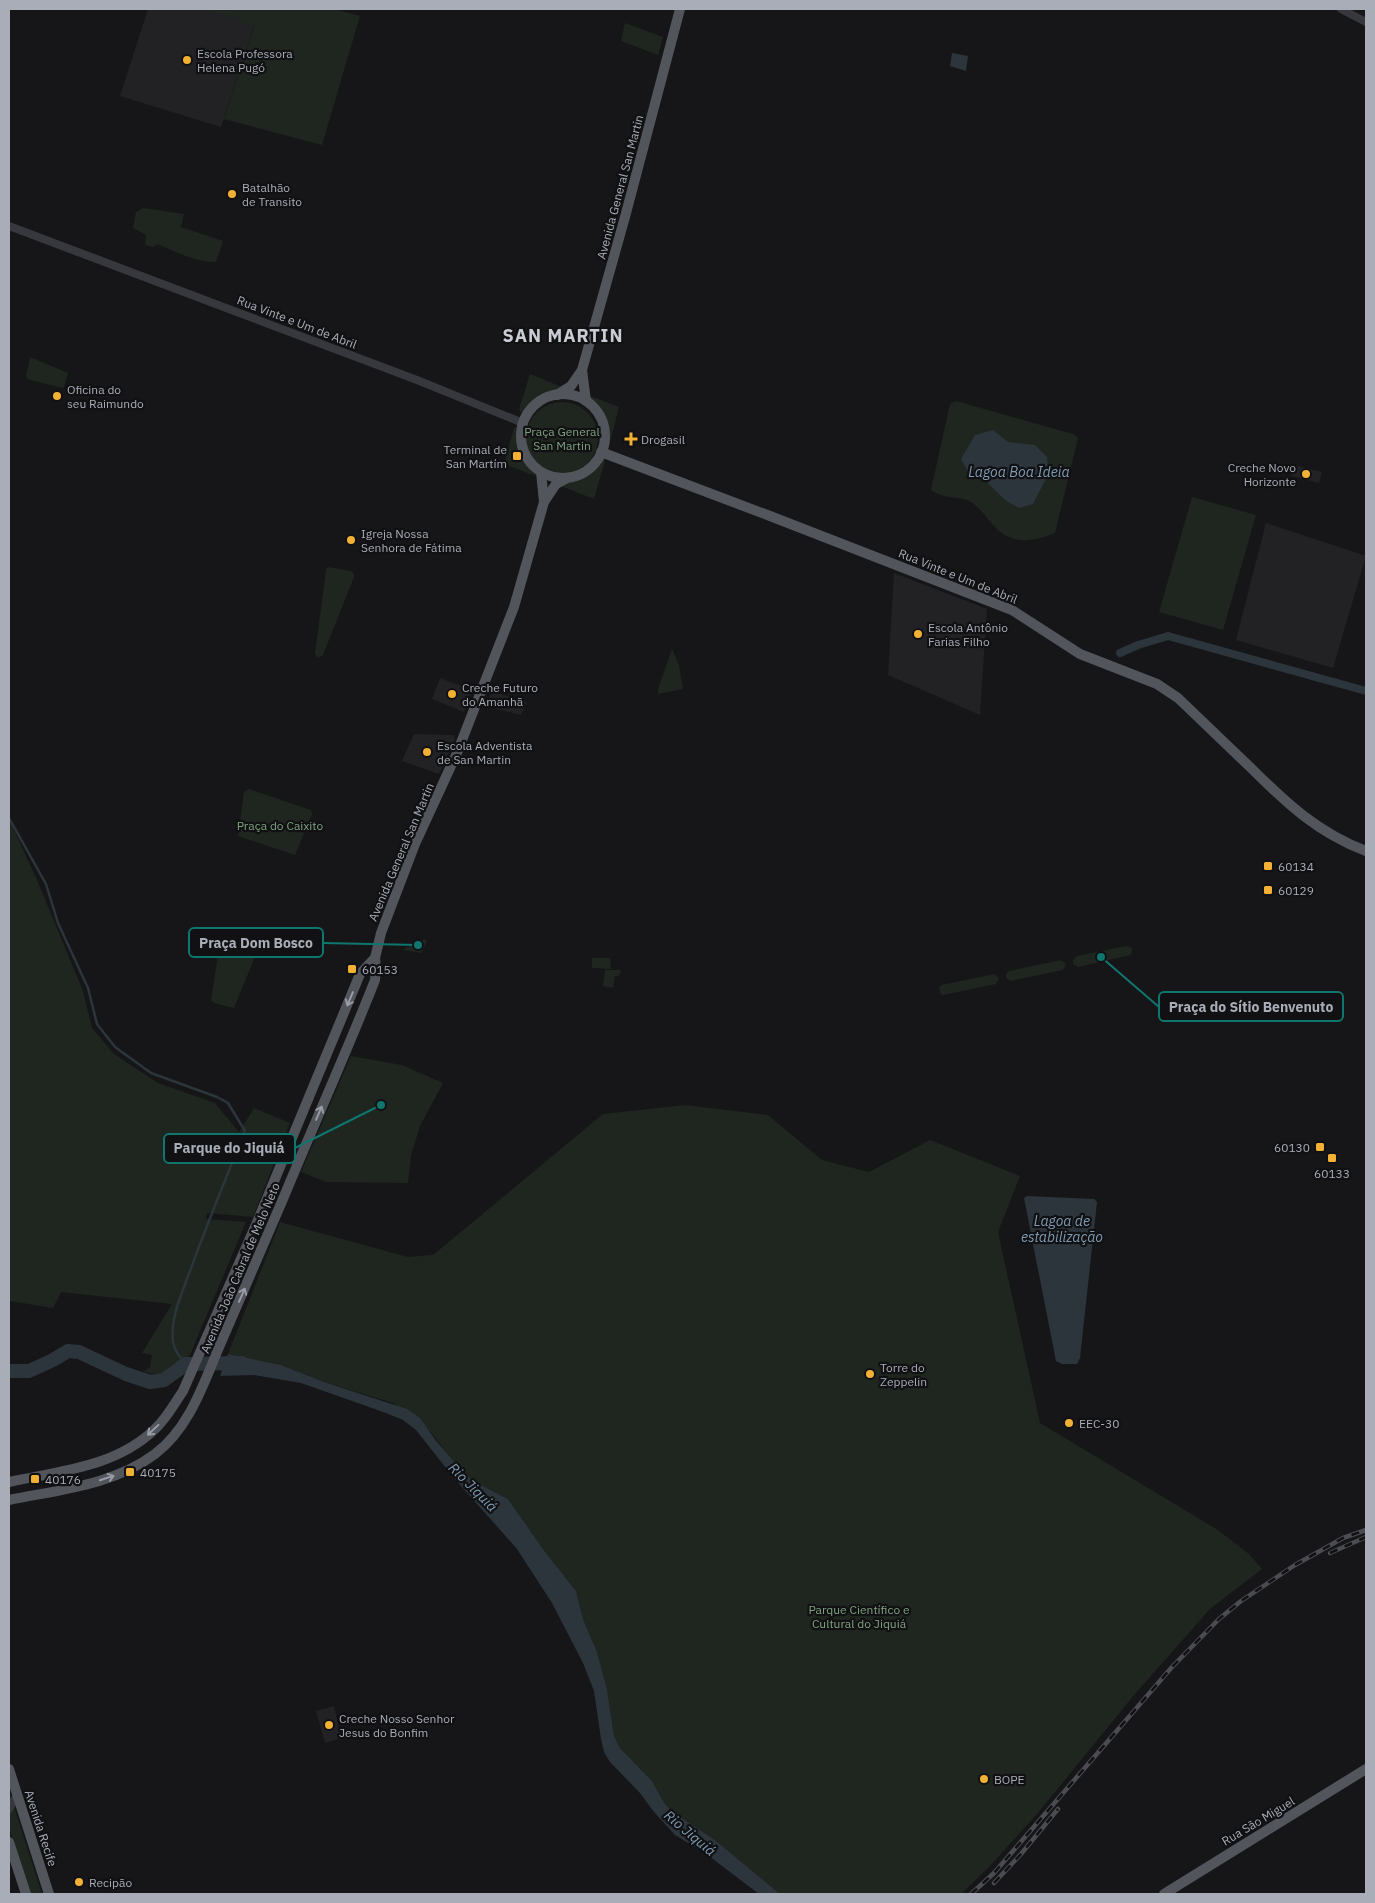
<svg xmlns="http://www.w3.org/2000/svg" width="1375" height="1903" font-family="'IBM Plex Sans',sans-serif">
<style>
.built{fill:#222225}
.green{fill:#1e261f}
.water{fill:#2c353c}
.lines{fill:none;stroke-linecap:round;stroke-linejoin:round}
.stream{stroke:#2c353c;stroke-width:2.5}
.canal{stroke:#2c353c;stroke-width:8}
.river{stroke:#2c353c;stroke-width:14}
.tertiary{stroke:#37383d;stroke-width:8}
.primary{stroke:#53555c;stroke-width:10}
.rail-casing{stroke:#4a4c52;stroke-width:4.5}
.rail{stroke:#111113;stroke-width:2.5;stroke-dasharray:8;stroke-linecap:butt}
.oneway{stroke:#979ba6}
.poi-dot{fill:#f2b134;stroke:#111113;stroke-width:2}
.labels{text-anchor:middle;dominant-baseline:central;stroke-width:4.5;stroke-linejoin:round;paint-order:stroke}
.poi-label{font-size:12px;fill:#a8adb8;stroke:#111113;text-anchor:start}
.street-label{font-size:12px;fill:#a8adb8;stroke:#111113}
.park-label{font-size:12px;fill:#7fa381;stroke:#111113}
.water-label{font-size:14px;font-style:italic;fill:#7f9bb3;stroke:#111113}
.district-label{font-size:18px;font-weight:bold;letter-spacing:1px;fill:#c9ccd4;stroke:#111113}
.leader{fill:none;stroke:#0f766e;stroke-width:2}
.callout-dot{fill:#0f766e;stroke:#111113;stroke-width:2}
.callout{fill:#111113;stroke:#0f766e;stroke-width:2}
.callout-label{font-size:14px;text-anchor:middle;font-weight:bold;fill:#a8adb8}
</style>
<rect width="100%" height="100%" fill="#161618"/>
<g class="built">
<polygon points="148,9 202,9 255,24 221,127 120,96"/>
<polygon points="1294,465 1322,472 1319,483 1291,476"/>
<polygon points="1266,523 1366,556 1333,668 1236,640"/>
<polygon points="894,573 987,609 980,715 888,675"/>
<polygon points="440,678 472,690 464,712 432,699"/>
<polygon points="492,691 527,702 521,715 485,706"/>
<polygon points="414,734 453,735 455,739 439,774 402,761"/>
<polygon points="334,1706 341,1738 325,1743 316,1711"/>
</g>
<g class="green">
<polygon points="202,9 334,9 360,16 322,145 224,119 255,25"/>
<polygon points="625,23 663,37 658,55 621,41"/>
<path d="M143 208 184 214 181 227 223 241 216 262C196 262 176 252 157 244L153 247 145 245 146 235 133 228 136 212Z"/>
<polygon points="30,357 68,373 64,387 62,388 27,379 26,376"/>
<polygon points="530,374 562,387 560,390 537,398 521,413 519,409"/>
<polygon points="588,395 619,407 609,446 605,422 599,410 587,398"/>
<path d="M956 401 1073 434 1078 438 1055 533C1037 541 1014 545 998 530 988 521 982 509 971 502 960 495 947 501 931 490L950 404Z"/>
<circle cx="562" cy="438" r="36"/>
<path d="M516 427C517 432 516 438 517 443 519 457 527 468 538 477L504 464 514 428Z"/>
<path d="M602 459 605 461 594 499 558 485C577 481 592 476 602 459Z"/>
<polygon points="1192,497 1256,515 1223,630 1159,612"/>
<polygon points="328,567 351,571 354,574 354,577 323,655 318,658 315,654 326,570"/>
<polygon points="672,649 679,665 683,689 658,694 658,689"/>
<polygon points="249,789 311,810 312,814 295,855 238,836 244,792"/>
<polygon points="9,819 37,880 83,991 92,1028 114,1054 158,1083 215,1103 239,1132 254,1108 290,1123 253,1217 207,1213 206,1219 246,1222 190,1355 165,1375 143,1372 150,1367 152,1355 142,1353 172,1304 61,1292 53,1308 9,1301"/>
<polygon points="226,927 258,937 261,942 234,1008 214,1003 211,1000 222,930"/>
<polygon points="424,939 427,941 421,953 404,950 404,949"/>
<polygon points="1126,946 1132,948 1131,955 1078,967 1073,964 1073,960 1077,956"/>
<polygon points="592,958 610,958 611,969 592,968"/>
<polygon points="1061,960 1066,964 1063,970 1010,981 1006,978 1006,974 1009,971"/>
<polygon points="605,970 621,970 619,976 615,976 613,988 603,986"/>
<polygon points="994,974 999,978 996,984 943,995 940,993 939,988 942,985"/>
<polygon points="351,1056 402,1065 443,1083 420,1126 411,1155 408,1183 326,1182 301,1172"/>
<polygon points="685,1105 768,1115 822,1160 869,1172 930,1140 1020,1176 998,1232 1040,1423 1218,1530 1249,1554 1262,1569 1210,1609 1134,1695 1038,1813 990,1866 961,1894 780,1894 715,1840 670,1810 663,1801 652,1781 620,1748 614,1736 607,1689 597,1652 583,1619 576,1591 543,1549 508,1499 475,1482 465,1474 453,1462 431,1432 393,1403 324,1382 281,1365 228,1354 280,1222 408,1257 433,1255 603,1114"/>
<polygon points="9,1791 42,1894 30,1894 9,1827"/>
</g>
<g class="water">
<polygon points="952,53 968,56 966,71 950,66"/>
<polygon points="993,430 1008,442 1035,445 1047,457 1049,473 1033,504 1019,508 1005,500 988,483 967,470 961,459 975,435"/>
<polygon points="1027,1196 1094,1199 1097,1202 1080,1358 1077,1364 1062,1364 1056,1361 1024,1198"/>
<polygon points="228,1354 281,1365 324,1382 407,1409 420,1418 437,1442 465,1474 475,1482 508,1499 543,1549 576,1591 583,1619 597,1652 607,1689 614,1736 620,1748 652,1781 663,1801 670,1810 715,1840 780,1894 759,1894 705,1853 675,1835 654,1812 640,1793 610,1762 604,1752 601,1739 594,1691 583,1663 552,1603 517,1549 454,1478 416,1430 403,1420 386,1413 301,1383 254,1375 220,1376"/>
</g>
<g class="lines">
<path class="stream" d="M9 818 46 884 58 923 88 988 97 1024 115 1047 151 1073 217 1097 228 1103 245 1131C226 1178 207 1224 190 1271 182 1293 170 1318 173 1342 175 1352 180 1357 186 1364"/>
<polyline class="canal" points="1120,653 1138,645 1168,636 1366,691"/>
<polyline class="river" points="9,1371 29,1371 53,1360 68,1351 79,1352 126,1374 150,1382 164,1380 186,1364 242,1363"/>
<g class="tertiary">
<polyline points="1341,9 1366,22"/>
<polyline points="9,226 417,380 523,423"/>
<polyline points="9,1809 17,1795"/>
</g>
<g class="primary">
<polyline points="582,370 586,401"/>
<circle cx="563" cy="436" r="42"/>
<polyline points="557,395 571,386 582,370 625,217 680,9"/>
<path d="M601 452 770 516 1012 610 1080 654 1157 684 1178 698C1202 721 1226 744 1250 767 1286 803 1318 833 1366 851"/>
<polyline points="544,502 556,484 567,478"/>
<path d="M9 1482C60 1471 116 1467 155 1429 167 1418 174 1404 183 1391L258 1220 360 974 375 958"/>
<path d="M9 1500C58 1490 114 1485 155 1454 192 1426 205 1378 223 1338 243 1292 263 1246 283 1199 313 1126 346 1054 375 980L376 968 375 958 381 933 415 844 457 753 514 607 544 502 541 472"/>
<polyline points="9,1769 49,1894"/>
<polyline points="9,1842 26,1894"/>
<polyline points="1164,1894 1366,1769"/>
</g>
<g class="rail-casing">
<g id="rail">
<polyline points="1330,1553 1366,1537"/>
<polyline points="994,1883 1021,1854 1058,1809"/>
<polyline points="971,1894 994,1873 1172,1667 1219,1619 1241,1601 1295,1565 1343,1538 1366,1530"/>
</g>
</g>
<use href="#rail" class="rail"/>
</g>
<defs><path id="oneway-shaft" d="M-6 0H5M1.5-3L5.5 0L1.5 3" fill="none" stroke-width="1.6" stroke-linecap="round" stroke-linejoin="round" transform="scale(1.25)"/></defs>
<g class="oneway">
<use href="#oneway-shaft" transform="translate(350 999) rotate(113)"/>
<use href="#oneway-shaft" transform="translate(319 1113) rotate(-67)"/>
<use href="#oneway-shaft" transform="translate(242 1295) rotate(-66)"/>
<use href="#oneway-shaft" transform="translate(153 1430) rotate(137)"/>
<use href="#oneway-shaft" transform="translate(107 1478) rotate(-18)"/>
</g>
<g class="poi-dot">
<circle cx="187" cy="60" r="5"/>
<circle cx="232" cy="194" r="5"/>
<circle cx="57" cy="396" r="5"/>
<path d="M628.5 431.5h5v5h5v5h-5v5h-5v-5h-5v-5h5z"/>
<rect x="512" y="451" width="10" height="10" rx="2.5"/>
<circle cx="1306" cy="474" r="5"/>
<circle cx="351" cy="540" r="5"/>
<circle cx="918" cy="634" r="5"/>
<circle cx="452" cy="694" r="5"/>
<circle cx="427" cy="752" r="5"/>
<rect x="1263" y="861" width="10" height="10" rx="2.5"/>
<rect x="1263" y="885" width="10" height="10" rx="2.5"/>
<rect x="347" y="964" width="10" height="10" rx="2.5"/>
<rect x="1315" y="1142" width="10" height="10" rx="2.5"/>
<rect x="1327" y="1153" width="10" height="10" rx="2.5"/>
<circle cx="870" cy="1374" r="5"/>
<circle cx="1069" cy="1423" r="5"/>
<rect x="125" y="1467" width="10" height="10" rx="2.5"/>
<rect x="30" y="1474" width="10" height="10" rx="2.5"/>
<circle cx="329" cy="1725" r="5"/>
<circle cx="984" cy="1779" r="5"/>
<circle cx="79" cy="1882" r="5"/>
</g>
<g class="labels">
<g class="poi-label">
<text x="197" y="53">Escola Professora<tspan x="197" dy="14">Helena Pugó</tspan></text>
<text x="242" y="187">Batalhão<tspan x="242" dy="14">de Transito</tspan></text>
<text x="67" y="389">Oficina do<tspan x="67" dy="14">seu Raimundo</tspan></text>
<text x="641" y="439">Drogasil</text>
<text x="507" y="449" text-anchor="end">Terminal de<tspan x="507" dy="14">San Martím</tspan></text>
<text x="1296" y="467" text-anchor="end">Creche Novo<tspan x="1296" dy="14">Horizonte</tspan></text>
<text x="361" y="533">Igreja Nossa<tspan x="361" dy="14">Senhora de Fátima</tspan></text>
<text x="928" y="627">Escola Antônio<tspan x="928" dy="14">Farias Filho</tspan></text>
<text x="462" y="687">Creche Futuro<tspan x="462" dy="14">do Amanhã</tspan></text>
<text x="437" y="745">Escola Adventista<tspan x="437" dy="14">de San Martin</tspan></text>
<text x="1278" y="866">60134</text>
<text x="1278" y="890">60129</text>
<text x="362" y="969">60153</text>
<text x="1310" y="1147" text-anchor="end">60130</text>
<text x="1332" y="1173" text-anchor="middle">60133</text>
<text x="880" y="1367">Torre do<tspan x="880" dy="14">Zeppelin</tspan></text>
<text x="1079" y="1423">EEC-30</text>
<text x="140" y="1472">40175</text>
<text x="45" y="1479">40176</text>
<text x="339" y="1718">Creche Nosso Senhor<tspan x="339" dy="14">Jesus do Bonfim</tspan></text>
<text x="994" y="1779">BOPE</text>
<text x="89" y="1882">Recipão</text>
</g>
<g class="street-label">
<text transform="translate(620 187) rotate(-75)">Avenida General San Martin</text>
<text transform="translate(297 322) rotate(21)">Rua Vinte e Um de Abril</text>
<text transform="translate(958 576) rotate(22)">Rua Vinte e Um de Abril</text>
<text transform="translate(401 852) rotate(-67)">Avenida General San Martin</text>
<text transform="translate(240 1268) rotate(-67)">Avenida João Cabral de Melo Neto</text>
<text transform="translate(1258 1821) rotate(-31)">Rua São Miguel</text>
<text transform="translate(41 1828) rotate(72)">Avenida Recife</text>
</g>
<g class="park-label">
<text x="562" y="431">Praça General<tspan x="562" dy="14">San Martin</tspan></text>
<text x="280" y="825">Praça do Caixito</text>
<text x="859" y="1609">Parque Científico e<tspan x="859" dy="14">Cultural do Jiquiá</tspan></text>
</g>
<g class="water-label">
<text x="1019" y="472">Lagoa Boa Ideia</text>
<text x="1062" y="1221">Lagoa de<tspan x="1062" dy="16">estabilização</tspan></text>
<text transform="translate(473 1487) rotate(45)">Rio Jiquiá</text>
<text transform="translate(690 1833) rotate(40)">Rio Jiquiá</text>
</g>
<g class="district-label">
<text x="563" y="335">SAN MARTIN</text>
</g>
</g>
<path class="leader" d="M418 945L323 943M1101 957L1159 1007M381 1105L295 1148"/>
<g class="callout-dot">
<circle cx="418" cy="945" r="5"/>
<circle cx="1101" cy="957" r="5"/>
<circle cx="381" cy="1105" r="5"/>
</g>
<g class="callout">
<rect x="189" y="928" width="134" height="29" rx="5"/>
<rect x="1159" y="992" width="184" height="29" rx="5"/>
<rect x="164" y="1134" width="131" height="29" rx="5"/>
</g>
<g class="callout-label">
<text x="256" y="948">Praça Dom Bosco</text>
<text x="1251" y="1012">Praça do Sítio Benvenuto</text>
<text x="229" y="1153">Parque do Jiquiá</text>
</g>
<rect width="1375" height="1903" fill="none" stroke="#a8adb8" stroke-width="20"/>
</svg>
